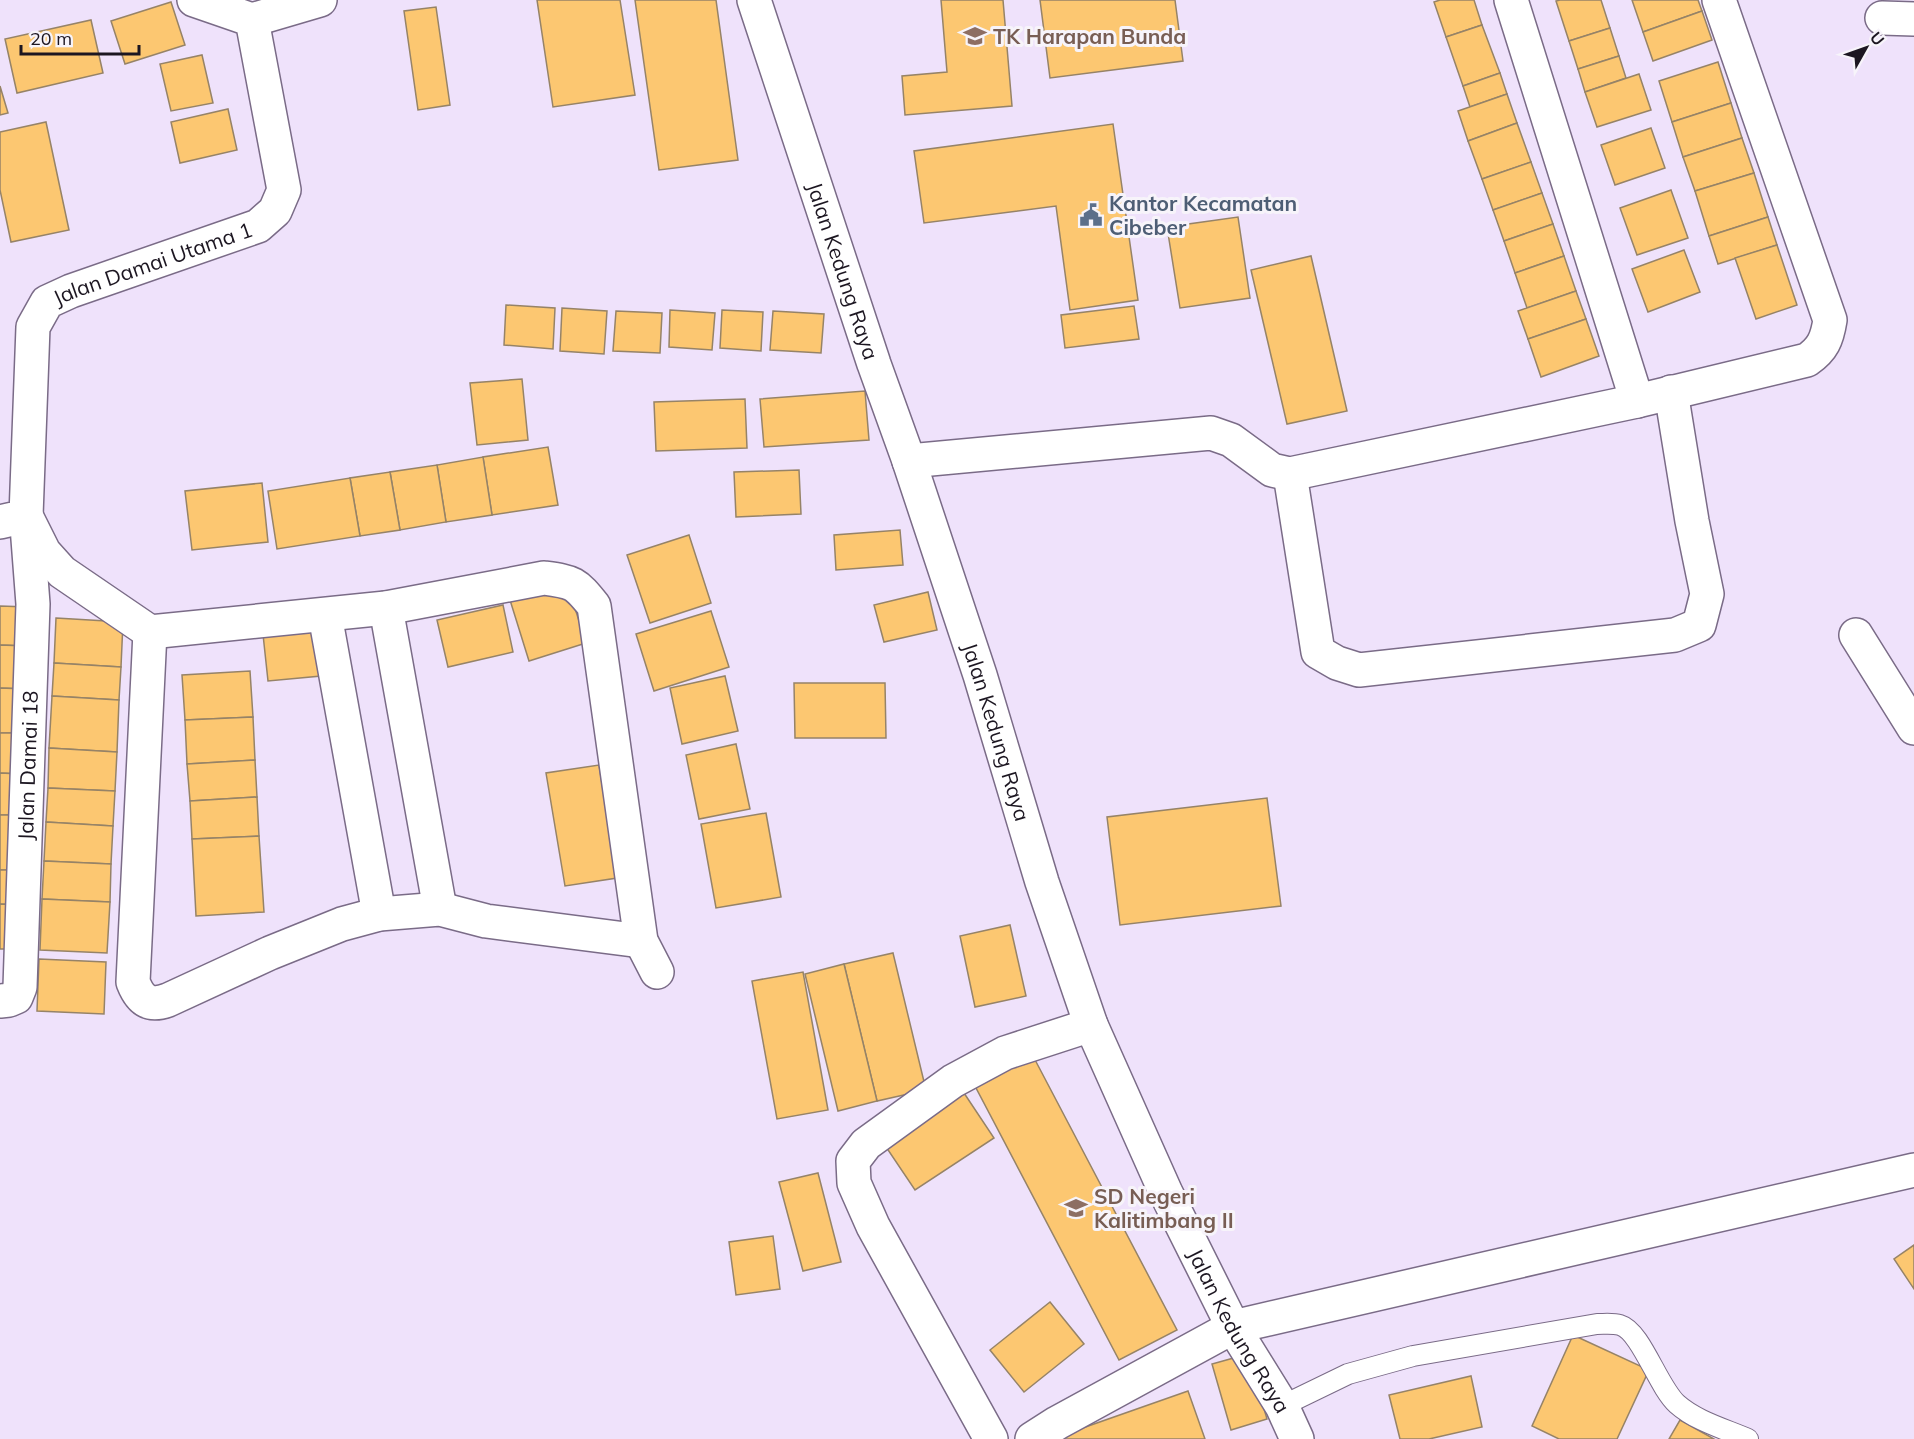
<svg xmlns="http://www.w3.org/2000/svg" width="1914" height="1439" font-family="Mulish,sans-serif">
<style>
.building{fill:#fcc771;stroke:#968367;stroke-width:1.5}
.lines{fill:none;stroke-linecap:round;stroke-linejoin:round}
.lane-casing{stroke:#7a6b87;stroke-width:22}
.street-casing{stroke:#7a6b87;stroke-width:36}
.secondary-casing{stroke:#7a6b87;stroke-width:36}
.lane{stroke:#fff;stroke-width:20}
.street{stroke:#fff;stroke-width:33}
.secondary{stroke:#fff;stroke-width:33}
.labels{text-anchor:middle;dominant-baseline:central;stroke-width:6;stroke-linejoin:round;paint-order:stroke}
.education-label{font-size:21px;font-weight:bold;fill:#785e54;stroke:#f7f4fa;text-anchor:start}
.service-label{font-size:21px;font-weight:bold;fill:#4e5e75;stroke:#f7f4fa;text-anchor:start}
.street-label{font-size:21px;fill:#1c1621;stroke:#f7f4fa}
</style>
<rect width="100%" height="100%" fill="#efe2fb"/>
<g class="building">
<polygon points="537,0 620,0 635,95 553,107"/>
<polygon points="635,0 716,0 738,160 659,170"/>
<polygon points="941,0 1003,0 1012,106 905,115 902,76 947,72"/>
<polygon points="1040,0 1175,0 1183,61 1050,78"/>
<polygon points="1440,0 1474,0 1482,25 1446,37 1434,2"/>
<polygon points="1560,0 1601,0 1610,28 1569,41 1556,1"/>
<polygon points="1632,0 1698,0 1702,11 1643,32"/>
<polygon points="171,2 185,45 125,64 111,21"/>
<polygon points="436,7 450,105 418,110 404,11"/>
<polygon points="1702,11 1712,40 1653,61 1643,32"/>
<polygon points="91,20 103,73 17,93 5,39"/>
<polygon points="1482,25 1500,73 1463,86 1446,37"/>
<polygon points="1610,28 1619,56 1578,69 1569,41"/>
<polygon points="202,55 213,103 171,111 160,64"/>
<polygon points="1619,56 1626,78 1585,92 1578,69"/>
<polygon points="1718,62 1731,103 1672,122 1659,81"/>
<polygon points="1500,73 1507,94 1470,107 1463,86"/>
<polygon points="1639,74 1651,110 1597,127 1585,92"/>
<polygon points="0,86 8,113 0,115"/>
<polygon points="1507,94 1517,123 1468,141 1458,111"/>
<polygon points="1731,103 1742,138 1683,157 1672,122"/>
<polygon points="228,109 237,150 180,163 171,122"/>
<polygon points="46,122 69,230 11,242 0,190 0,132"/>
<polygon points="1517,123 1531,162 1482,179 1468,141"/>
<polygon points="1113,124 1138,300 1070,310 1056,206 924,223 914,151"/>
<polygon points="1651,128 1665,168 1615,185 1601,145"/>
<polygon points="1742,138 1754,173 1695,191 1683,157"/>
<polygon points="1531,162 1542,193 1493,210 1482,179"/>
<polygon points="1754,173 1768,217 1709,236 1695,191"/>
<polygon points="1671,190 1688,238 1637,255 1620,208"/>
<polygon points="1542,193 1553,224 1504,241 1493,210"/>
<polygon points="1238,217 1250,298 1180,308 1167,227"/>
<polygon points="1768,217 1777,245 1718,264 1709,236"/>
<polygon points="1553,224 1564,256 1515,273 1504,241"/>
<polygon points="1777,245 1797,305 1756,319 1735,258"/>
<polygon points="1684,250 1700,292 1648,312 1632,269"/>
<polygon points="1311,256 1347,411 1287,424 1251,270"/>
<polygon points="1564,256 1576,291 1527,308 1515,273"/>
<polygon points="1576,291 1586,319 1528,339 1518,311"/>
<polygon points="506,305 555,308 553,349 504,345"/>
<polygon points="1134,306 1139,339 1065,348 1061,315"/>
<polygon points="562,308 607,311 604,354 560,351"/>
<polygon points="670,310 715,313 712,350 669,347"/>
<polygon points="722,310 763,312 761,351 720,348"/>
<polygon points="616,311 662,313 660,353 613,351"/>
<polygon points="773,311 824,314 821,353 770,350"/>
<polygon points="1586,319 1599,356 1541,377 1528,339"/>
<polygon points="522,379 528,440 477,445 470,383"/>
<polygon points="865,391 869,440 764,447 760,399"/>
<polygon points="745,399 747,448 656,451 654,402"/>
<polygon points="548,447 558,505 492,515 483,457"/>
<polygon points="483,457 492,515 446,522 437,465"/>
<polygon points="437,465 446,522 400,530 390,472"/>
<polygon points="799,470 801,514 736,517 734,472"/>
<polygon points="390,472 400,530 360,536 350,478"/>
<polygon points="350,478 360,536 277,549 268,491"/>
<polygon points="262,483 268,542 192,550 185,491"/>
<polygon points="900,530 903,565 836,570 834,535"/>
<polygon points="689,535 711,603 650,623 627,555"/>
<polygon points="567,583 586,643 529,661 510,600"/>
<polygon points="928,592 937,630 884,642 874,605"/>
<polygon points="503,605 513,652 448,667 437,620"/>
<polygon points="0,606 28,607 27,646 0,645"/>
<polygon points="711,611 729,667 654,691 636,634"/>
<polygon points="56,618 123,622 121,667 54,663"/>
<polygon points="314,619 321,676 268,681 262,625"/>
<polygon points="0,645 27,646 26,689 0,688"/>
<polygon points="54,663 121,667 119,700 52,696"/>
<polygon points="250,671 253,717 185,720 182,675"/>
<polygon points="725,676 738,731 682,744 670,688"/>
<polygon points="794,683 885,683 886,738 795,738"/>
<polygon points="0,688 26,689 25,733 0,733"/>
<polygon points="52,696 119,700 117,752 49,748"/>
<polygon points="253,717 255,760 187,764 185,720"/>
<polygon points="0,733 25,733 21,774 0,773"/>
<polygon points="736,744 750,809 699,819 686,755"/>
<polygon points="49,748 117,752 115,791 48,788"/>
<polygon points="255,760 257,797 190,801 187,764"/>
<polygon points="599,765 617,878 565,886 546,773"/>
<polygon points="0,773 21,774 20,815 0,815"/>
<polygon points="48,788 115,791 113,826 46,822"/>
<polygon points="257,797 259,836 192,839 190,801"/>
<polygon points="1267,798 1281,906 1120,925 1107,817"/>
<polygon points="766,813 781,897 716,908 701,824"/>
<polygon points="0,815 20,815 19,870 0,870"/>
<polygon points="46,822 113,826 111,864 44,861"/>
<polygon points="259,836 264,912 196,916 192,839"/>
<polygon points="44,861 111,864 110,902 42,899"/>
<polygon points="0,870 19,870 18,905 0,904"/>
<polygon points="42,899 110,902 107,953 40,950"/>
<polygon points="0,904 18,905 17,949 0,949"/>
<polygon points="1010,925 1026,996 975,1007 960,936"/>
<polygon points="893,953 926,1090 877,1101 844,964"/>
<polygon points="39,959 106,962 104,1014 37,1011"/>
<polygon points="844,964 877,1101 838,1111 805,974"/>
<polygon points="803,972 828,1110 777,1119 752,981"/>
<polygon points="1033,1056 1177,1330 1119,1360 975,1086"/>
<polygon points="960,1087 994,1138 915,1190 880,1138"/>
<polygon points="818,1173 841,1262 803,1271 779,1182"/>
<polygon points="773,1236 780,1289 736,1295 729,1242"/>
<polygon points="1914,1245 1914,1289 1894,1259"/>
<polygon points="1050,1302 1084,1344 1024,1392 990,1350"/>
<polygon points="1573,1335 1649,1370 1617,1439 1559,1439 1532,1426"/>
<polygon points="1248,1354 1267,1419 1231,1430 1212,1364"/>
<polygon points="1471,1376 1482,1427 1429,1439 1400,1439 1389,1395"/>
<polygon points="1188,1391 1205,1439 1058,1439 1057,1437"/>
<polygon points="1680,1420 1714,1439 1669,1439"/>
</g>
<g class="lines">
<g class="lane-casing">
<path id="lane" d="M1282 1406 1348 1374 1413 1356 1597 1324C1605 1324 1613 1323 1620 1325 1641 1331 1658 1387 1677 1404 1696 1421 1725 1429 1748 1439"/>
</g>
<g class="street-casing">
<g id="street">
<polyline points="1511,0 1637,401"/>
<polyline points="1882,18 1914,19"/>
<polyline points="252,20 320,0"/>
<path d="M909 461 1211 433 1231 440 1272 470 1290 474 1637 401 1807 360C1823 349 1827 339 1830 320L1719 0"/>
<polyline points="1290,474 1318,652 1337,663 1359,670 1675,635 1699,625 1707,594 1692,521 1671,392"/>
<path d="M26 516 44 552 62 572 150 632 386 608 544 578C573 582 575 582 594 606L641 941 657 972"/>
<path id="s1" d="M0 522 26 516 33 327 47 302 71 291 258 226 275 211 284 190 252 20 194 0"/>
<polyline points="386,608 440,909"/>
<polyline points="325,615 379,914"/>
<path d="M150 632 133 982C140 1000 149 1007 168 1000L270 953 342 924 379 914 440 909 486 921 641 941"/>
<polyline points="1856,635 1914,728"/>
<path id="s2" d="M0 1001 9 1000 16 997 20 987 33 604 27 526"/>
<polyline points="991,1439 873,1226 854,1183 853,1161 866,1144 953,1081 1005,1053 1091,1025"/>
<polyline points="1032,1439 1057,1423 1233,1327 1914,1170"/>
</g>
</g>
<g class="secondary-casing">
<g id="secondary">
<path id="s3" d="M754 0 874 364 909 461 980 675 1042 882 1091 1025 1166 1193 1233 1327 1282 1406 1297 1439"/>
</g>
</g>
<use href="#lane" class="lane"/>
<use href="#street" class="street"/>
<use href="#secondary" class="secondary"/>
</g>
<defs>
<g id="school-bare" transform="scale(1.8)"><path d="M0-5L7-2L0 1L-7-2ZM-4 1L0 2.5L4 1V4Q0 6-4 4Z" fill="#8d6e63" stroke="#f7f4fa" stroke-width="2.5" paint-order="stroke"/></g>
<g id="civic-bare" transform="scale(1.8)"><path d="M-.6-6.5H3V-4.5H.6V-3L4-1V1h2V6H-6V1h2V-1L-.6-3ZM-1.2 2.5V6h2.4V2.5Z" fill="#5c6f8a" stroke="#f7f4fa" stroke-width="2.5" paint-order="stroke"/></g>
</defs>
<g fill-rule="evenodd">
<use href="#school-bare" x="975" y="36"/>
<use href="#civic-bare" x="1091" y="215"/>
<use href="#school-bare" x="1076" y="1208"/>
</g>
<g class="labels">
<g class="education-label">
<text x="993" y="36">TK Harapan Bunda</text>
<text x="1094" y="1196">SD Negeri<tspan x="1094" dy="24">Kalitimbang II</tspan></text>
</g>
<g class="service-label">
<text x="1109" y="203">Kantor Kecamatan<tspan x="1109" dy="24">Cibeber</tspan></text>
</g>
<g class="street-label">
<text stroke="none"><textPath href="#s1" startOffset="357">Jalan Damai Utama 1</textPath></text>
<text stroke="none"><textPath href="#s3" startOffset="285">Jalan Kedung Raya</textPath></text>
<text stroke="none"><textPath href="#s3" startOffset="771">Jalan Kedung Raya</textPath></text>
<text stroke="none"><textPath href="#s2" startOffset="249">Jalan Damai 18</textPath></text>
<text stroke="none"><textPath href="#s3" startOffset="1419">Jalan Kedung Raya</textPath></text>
</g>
</g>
<g transform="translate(1866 48) rotate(50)" stroke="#f7f4fa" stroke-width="4.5" paint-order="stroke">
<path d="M0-4.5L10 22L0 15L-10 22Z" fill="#1c1621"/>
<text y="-9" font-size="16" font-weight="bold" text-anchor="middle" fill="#1c1621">U</text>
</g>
<path d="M21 45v9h118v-9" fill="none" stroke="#1c1621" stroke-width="3"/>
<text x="30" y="45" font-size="18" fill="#1c1621" stroke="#f7f4fa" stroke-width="4.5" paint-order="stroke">20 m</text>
</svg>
